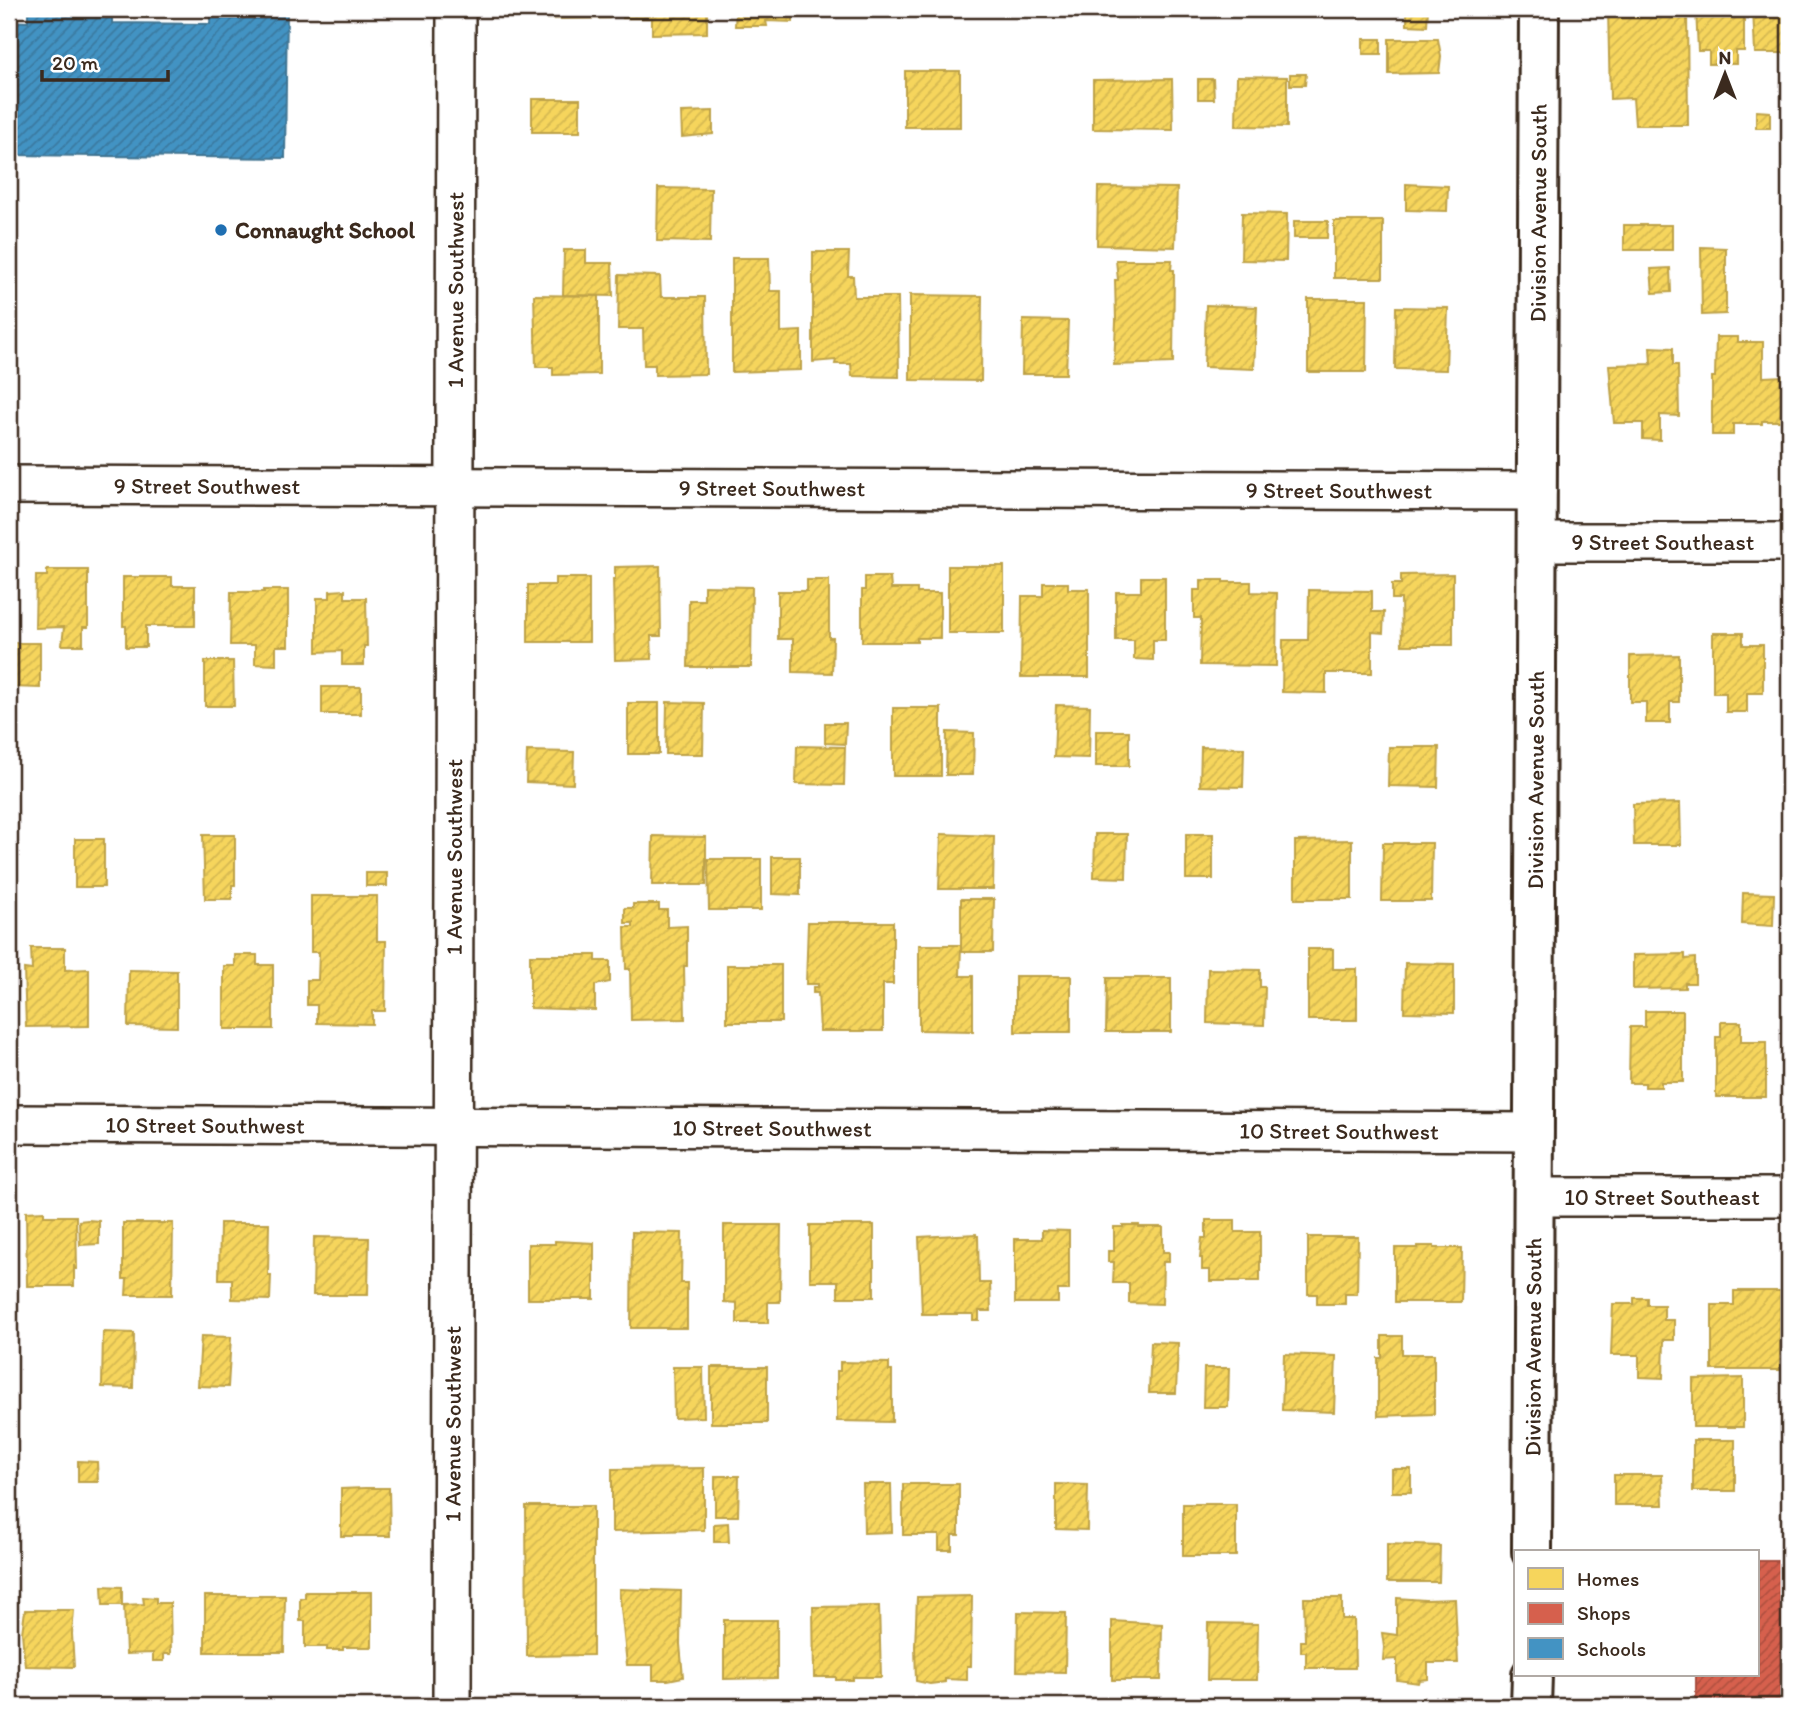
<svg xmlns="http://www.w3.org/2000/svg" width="1798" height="1715" font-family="Itim,sans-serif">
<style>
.homes{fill:url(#homes-hatch);stroke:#bea249;stroke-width:2}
.shops{fill:url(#shops-hatch);stroke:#a8503f;stroke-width:2}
.schools{fill:url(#schools-hatch);stroke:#417492;stroke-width:2}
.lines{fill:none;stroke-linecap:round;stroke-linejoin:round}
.minor-casing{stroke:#3b2a1e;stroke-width:42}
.tertiary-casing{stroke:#3b2a1e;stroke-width:44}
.minor{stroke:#fff;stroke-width:37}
.tertiary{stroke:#fff;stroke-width:38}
.poi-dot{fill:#1f6fb2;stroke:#fff;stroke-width:2.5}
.labels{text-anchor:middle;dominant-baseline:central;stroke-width:7;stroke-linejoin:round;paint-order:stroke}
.street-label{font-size:23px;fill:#3b2a1e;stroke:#fff}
.poi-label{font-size:23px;font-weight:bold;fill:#3b2a1e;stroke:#fff;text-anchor:start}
</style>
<defs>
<pattern id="homes-hatch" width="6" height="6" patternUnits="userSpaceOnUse" patternTransform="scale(1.75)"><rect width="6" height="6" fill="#f6d55c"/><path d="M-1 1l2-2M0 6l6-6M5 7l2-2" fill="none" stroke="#d4b750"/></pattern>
<pattern id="shops-hatch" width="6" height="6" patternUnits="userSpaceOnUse" patternTransform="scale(1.75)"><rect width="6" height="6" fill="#d6604d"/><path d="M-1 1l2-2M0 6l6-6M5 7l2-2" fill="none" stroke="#af4f3f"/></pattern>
<pattern id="schools-hatch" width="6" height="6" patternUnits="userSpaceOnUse" patternTransform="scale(1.75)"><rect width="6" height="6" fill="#4393c3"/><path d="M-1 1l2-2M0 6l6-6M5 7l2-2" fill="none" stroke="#39789e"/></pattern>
</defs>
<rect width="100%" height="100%" fill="#fff"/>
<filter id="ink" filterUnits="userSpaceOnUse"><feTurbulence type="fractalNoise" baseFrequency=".0143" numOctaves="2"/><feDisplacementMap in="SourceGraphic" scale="14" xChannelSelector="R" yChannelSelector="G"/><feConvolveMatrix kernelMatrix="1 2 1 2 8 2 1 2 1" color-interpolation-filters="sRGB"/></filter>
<g filter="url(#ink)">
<g class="homes">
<polygon points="538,9 609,9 609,18 538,19"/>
<polygon points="623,9 707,9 707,33 652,34 652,18 623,18"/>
<polygon points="736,9 793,9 793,22 766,21 767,26 735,26"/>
<polygon points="1344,9 1375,9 1375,14 1344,13"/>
<polygon points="1407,9 1428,9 1427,26 1407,25"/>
<polygon points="1608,9 1687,9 1688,125 1635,125 1633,98 1610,99"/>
<polygon points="1696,9 1744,9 1744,51 1736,51 1736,64 1709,64 1709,51 1698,51"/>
<polygon points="1753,9 1789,9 1789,53 1755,53"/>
<rect x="1363" y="39" width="18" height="15"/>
<polygon points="1389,39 1438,39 1441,56 1439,73 1389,74"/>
<rect x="905" y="71" width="55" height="56"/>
<polygon points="1290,74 1306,74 1305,85 1290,85"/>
<polygon points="1237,76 1287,77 1287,127 1236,126"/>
<polygon points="1172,79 1173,130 1093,129 1093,80"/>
<polygon points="1198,79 1213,79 1214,99 1198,99"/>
<rect x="532" y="99" width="48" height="33"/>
<polygon points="713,111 713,134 682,137 681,112"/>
<polygon points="1756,111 1770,112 1770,128 1756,128"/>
<polygon points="1406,184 1448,186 1447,211 1406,210"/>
<polygon points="1098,187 1177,188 1175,247 1097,245"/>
<polygon points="658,188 711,189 710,242 657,241"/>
<polygon points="1242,213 1287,214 1286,261 1241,260"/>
<polygon points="1294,221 1328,221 1327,238 1294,238"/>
<rect x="1334" y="221" width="49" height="57"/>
<rect x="1624" y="225" width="48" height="25"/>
<polygon points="1701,247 1726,248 1726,314 1702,315"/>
<polygon points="564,250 586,250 586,263 612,263 613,296 563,295"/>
<polygon points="813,252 849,252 848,276 853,276 854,297 898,297 899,377 852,376 851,364 835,364 836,360 813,362"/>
<polygon points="732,258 769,258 770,291 781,291 781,332 801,331 801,370 732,372"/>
<polygon points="1116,260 1172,260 1171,270 1174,270 1173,363 1114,365 1116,321 1115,280 1118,280"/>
<polygon points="1670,268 1671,292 1653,293 1651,269"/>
<polygon points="619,275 660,276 661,297 705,297 706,374 655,375 655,365 644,365 643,329 618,329"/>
<polygon points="534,295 599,296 599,374 553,375 553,367 536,367"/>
<polygon points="910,295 982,296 981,381 910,380"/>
<polygon points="1308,299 1367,299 1366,372 1308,372"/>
<polygon points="1206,305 1257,307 1254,369 1204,367"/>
<polygon points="1396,307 1448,308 1446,370 1395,369"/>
<polygon points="1023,320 1068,321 1066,374 1022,374"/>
<polygon points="1716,337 1738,337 1738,342 1763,342 1763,377 1784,376 1785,421 1762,421 1762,424 1733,424 1733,435 1712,435 1712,377 1715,377"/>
<polygon points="1650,347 1673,348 1673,365 1678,365 1679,416 1660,415 1660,440 1643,439 1643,423 1614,423 1609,365 1651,364"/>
<polygon points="660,566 661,636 651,636 652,659 615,660 613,579 615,579 615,567"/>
<rect x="948" y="566" width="56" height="67"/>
<polygon points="47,570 88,570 88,627 83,627 83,645 62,645 64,627 35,628 36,576 47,576"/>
<polygon points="1453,574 1453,645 1402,645 1401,599 1392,599 1392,584 1401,584 1401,575"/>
<polygon points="123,577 172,577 172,586 195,586 195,626 146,626 146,647 126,647 126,626 123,626"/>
<polygon points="865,577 890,577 891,589 917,589 917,593 940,593 940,638 917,638 917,642 862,642 862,590 865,590"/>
<polygon points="1141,577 1165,577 1165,640 1153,640 1153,660 1134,659 1134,640 1116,640 1116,592 1141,592"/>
<polygon points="555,578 589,578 589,642 528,642 528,585 555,585"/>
<polygon points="807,580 829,580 829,638 833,638 832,673 793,672 793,639 778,639 778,591 807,591"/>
<polygon points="1201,580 1223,580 1223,582 1251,582 1251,592 1277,593 1276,666 1200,665 1201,618 1194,618 1194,590 1201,590"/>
<polygon points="1043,583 1068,583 1068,589 1089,589 1089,677 1021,677 1022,596 1043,596"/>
<polygon points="704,586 752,587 751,667 688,667 689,600 704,600"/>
<polygon points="264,590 288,590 288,646 276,646 276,665 255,664 255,645 230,645 231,592 264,592"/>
<polygon points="345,590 345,598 366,598 367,646 364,646 364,665 342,665 342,651 317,652 317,598 330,598 330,591"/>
<polygon points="1309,590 1372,591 1372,612 1384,612 1383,633 1372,632 1372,673 1326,673 1326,693 1282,692 1283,640 1308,640"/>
<polygon points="1713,633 1743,633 1743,645 1763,645 1763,693 1747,693 1747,712 1726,712 1726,693 1713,693"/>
<polygon points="11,643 40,643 40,688 11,687"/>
<polygon points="1679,655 1679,702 1670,702 1670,723 1646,723 1646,702 1630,702 1630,656"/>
<polygon points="205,661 233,661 234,706 205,706"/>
<rect x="322" y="687" width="39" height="27"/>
<polygon points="667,702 704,703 703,754 666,754"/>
<rect x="628" y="703" width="31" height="51"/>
<polygon points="1056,705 1090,706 1089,758 1054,757"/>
<rect x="893" y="708" width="48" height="68"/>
<polygon points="825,723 846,723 845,744 825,743"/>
<rect x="1096" y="731" width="33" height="35"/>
<polygon points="947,732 974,733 973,775 946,775"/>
<polygon points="797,746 845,747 844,785 796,784"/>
<polygon points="1201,747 1244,748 1243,787 1200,786"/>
<polygon points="1389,747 1439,747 1438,787 1388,786"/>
<polygon points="527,751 574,752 573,784 526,782"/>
<polygon points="1680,803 1681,845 1634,845 1633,804"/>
<polygon points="941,834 994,836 993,889 939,889"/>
<polygon points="1095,834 1127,834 1126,878 1094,877"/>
<rect x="1186" y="834" width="27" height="45"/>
<polygon points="203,835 235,835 235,885 232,885 232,899 205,899"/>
<polygon points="653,836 706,837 706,885 652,885"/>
<rect x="75" y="839" width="29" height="48"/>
<polygon points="1352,840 1352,899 1295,899 1295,841"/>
<polygon points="1383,843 1432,843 1431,901 1382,901"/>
<polygon points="772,857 800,857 800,895 772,894"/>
<polygon points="708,859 761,859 761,910 709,910"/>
<rect x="366" y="873" width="21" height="13"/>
<polygon points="1743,893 1774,894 1773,926 1742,924"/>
<polygon points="311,896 377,896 377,941 386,941 385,1011 372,1011 372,1024 317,1023 317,1005 307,1005 307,980 318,980 319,952 311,952"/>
<polygon points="961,899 994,899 993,952 961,952"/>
<polygon points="633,904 659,904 659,910 667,910 667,927 687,926 687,966 684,966 685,1019 631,1020 630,969 626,969 625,927 633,927 633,923 625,923 625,908 633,908"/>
<polygon points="808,922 893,922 893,984 883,984 883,1031 820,1031 818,993 813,993 813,987 818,987 818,984 806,984"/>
<polygon points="919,945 961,945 960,976 973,976 973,1031 919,1030"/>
<polygon points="31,948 65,948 65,970 89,969 89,1026 26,1027 24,969 32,970"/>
<polygon points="1308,949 1333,949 1333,969 1357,969 1357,1020 1308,1020"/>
<polygon points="1685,954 1685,959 1695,958 1695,983 1685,983 1685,988 1633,989 1633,955"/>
<polygon points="235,955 257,955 257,965 273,965 273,1029 224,1029 224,966 235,966"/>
<polygon points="530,955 596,955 596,961 610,961 610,982 595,985 595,1010 530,1008"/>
<polygon points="1405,963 1454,964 1454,1013 1404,1012"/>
<rect x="727" y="965" width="54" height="57"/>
<polygon points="1208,969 1260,970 1260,987 1265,987 1264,1025 1207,1023"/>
<polygon points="129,970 177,971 177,1027 128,1026"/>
<rect x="1015" y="976" width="56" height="56"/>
<polygon points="1107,978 1171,978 1171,1032 1106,1032"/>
<polygon points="1645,1011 1683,1011 1683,1082 1661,1082 1661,1087 1645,1087 1645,1083 1629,1083 1630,1027 1645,1027"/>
<polygon points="1721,1022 1741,1022 1741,1042 1766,1042 1766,1097 1716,1097 1716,1037 1721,1037"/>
<polygon points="44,1211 44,1216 76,1216 77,1269 75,1269 74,1265 74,1286 27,1286 26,1212"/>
<polygon points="88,1220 99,1221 99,1244 80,1245 79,1221"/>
<polygon points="1206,1220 1235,1220 1235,1232 1260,1232 1260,1281 1210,1281 1210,1270 1202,1270 1202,1258 1200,1258 1202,1238 1206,1238"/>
<polygon points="123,1223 173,1223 172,1295 126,1295 127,1279 123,1279"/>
<polygon points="220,1223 269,1223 268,1275 271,1275 270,1300 232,1299 232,1279 219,1279"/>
<polygon points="724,1225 781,1225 780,1302 768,1302 768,1323 737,1323 737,1303 724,1302"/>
<polygon points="810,1225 874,1225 874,1297 838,1297 838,1281 810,1281"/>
<polygon points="1123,1225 1139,1225 1139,1227 1163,1227 1163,1252 1169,1252 1169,1262 1163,1262 1162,1304 1129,1303 1129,1283 1113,1283 1114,1262 1108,1262 1108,1251 1114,1251 1114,1227 1123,1227"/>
<polygon points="1042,1230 1069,1231 1069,1290 1058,1290 1058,1303 1015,1303 1015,1239 1042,1239"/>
<polygon points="632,1232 682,1233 681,1283 687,1283 687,1328 631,1328"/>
<polygon points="976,1234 976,1236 978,1236 979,1283 990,1283 991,1311 979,1311 979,1320 973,1320 973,1314 922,1314 919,1237"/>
<polygon points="314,1237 369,1238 368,1295 313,1295"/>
<polygon points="1308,1237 1358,1237 1357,1294 1345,1294 1345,1304 1317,1304 1317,1294 1308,1294"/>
<polygon points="555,1241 594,1243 594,1299 528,1299 528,1244 555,1244"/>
<polygon points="1417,1246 1434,1246 1434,1248 1462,1248 1461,1302 1395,1302 1395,1248 1417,1248"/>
<polygon points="1734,1291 1781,1291 1780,1370 1712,1370 1712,1305 1734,1305"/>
<polygon points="1634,1298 1647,1298 1647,1305 1664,1305 1664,1320 1674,1320 1674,1340 1664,1340 1663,1378 1639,1377 1639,1355 1611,1355 1613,1304 1634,1304"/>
<polygon points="103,1332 134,1333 133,1388 102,1387"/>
<polygon points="201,1336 231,1337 228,1387 198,1386"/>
<polygon points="1382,1336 1402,1336 1402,1354 1434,1354 1434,1414 1378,1416 1378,1358 1382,1358"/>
<polygon points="1151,1342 1178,1343 1176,1393 1149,1393"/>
<polygon points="1284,1354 1336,1356 1334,1412 1282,1410"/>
<polygon points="840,1362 889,1363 889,1371 892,1371 892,1422 837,1421 837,1371 840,1371"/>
<polygon points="673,1367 703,1367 704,1417 674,1418"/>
<rect x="711" y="1367" width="56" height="56"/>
<polygon points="1204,1368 1229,1368 1228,1407 1203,1407"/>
<polygon points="1743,1378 1743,1427 1693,1427 1693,1379"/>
<rect x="1693" y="1440" width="42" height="51"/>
<polygon points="78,1461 97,1462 98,1482 78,1482"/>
<polygon points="704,1468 704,1530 612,1532 612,1469"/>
<rect x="1392" y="1469" width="19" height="23"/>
<polygon points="1614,1475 1662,1475 1663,1505 1614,1505"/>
<polygon points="715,1476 739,1476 738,1516 715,1516"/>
<polygon points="863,1484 891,1484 892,1532 864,1533"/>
<polygon points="903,1484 959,1484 959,1535 952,1535 952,1550 939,1550 939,1535 903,1535"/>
<polygon points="1056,1484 1088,1485 1087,1530 1056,1529"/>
<polygon points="365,1488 389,1488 390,1536 341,1536 341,1489"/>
<rect x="1183" y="1504" width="53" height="52"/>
<polygon points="526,1506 593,1506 593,1655 527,1656"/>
<polygon points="728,1523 729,1542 714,1542 714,1524"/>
<polygon points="1387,1544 1440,1546 1439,1582 1387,1582"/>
<polygon points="102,1586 122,1587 122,1605 103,1605"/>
<polygon points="619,1589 681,1591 680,1644 683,1677 668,1680 653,1680 653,1665 627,1665"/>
<polygon points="305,1592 372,1592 372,1647 343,1647 343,1650 327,1650 327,1647 305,1647 305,1621 300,1621 300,1598 305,1598"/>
<polygon points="205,1596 285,1596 284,1652 205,1652"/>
<polygon points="972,1596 971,1666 967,1666 967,1680 945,1679 945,1682 930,1684 916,1681 915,1646 917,1597"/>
<polygon points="143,1597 156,1598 156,1603 170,1603 171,1654 164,1654 164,1661 153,1661 153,1653 126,1654 124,1605 144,1604"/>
<polygon points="1304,1598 1342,1598 1342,1619 1354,1619 1355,1668 1306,1668 1306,1652 1301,1652 1301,1641 1305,1641"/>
<polygon points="1397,1598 1425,1600 1455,1599 1458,1663 1428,1663 1428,1679 1419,1680 1418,1683 1397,1680 1397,1659 1383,1660 1384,1647 1382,1633 1397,1635"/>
<polygon points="879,1606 881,1677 853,1677 853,1680 836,1680 836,1677 814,1677 813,1607"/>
<polygon points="25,1610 74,1610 72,1634 74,1667 25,1666 22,1633"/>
<polygon points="1018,1612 1066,1613 1065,1672 1017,1671"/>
<polygon points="724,1620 777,1620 777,1678 724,1679"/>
<polygon points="1112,1621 1162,1624 1161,1680 1112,1680"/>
<polygon points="1208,1623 1258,1624 1257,1680 1207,1680"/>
</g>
<polygon class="shops" points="1758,1561 1789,1561 1789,1706 1696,1706 1696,1675 1758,1675"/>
<polygon class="schools" points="28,9 112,9 112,23 210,24 211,9 287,9 285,158 9,155 9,21 28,22"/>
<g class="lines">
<g class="minor-casing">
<g id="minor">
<path id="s1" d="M9 485 1537 491"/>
<path id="s2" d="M1537 542H1789"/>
<path id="s3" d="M9 1124 1534 1132"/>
<path id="s4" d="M1534 1197H1789"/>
<path id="s5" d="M452 1706 456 9"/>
</g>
</g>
<g class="tertiary-casing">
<g id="tertiary">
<path id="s6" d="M1532 1552 1539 9"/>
<polyline points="1531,1706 1532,1675"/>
</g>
</g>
<use href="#minor" class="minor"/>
<use href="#tertiary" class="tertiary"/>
</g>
</g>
<circle class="poi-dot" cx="221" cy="230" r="7"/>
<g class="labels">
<g class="street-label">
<text stroke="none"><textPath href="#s6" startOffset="1339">Division Avenue South</textPath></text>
<text stroke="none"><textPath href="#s5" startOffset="1416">1 Avenue Southwest</textPath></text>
<text stroke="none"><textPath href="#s1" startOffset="198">9 Street Southwest</textPath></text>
<text stroke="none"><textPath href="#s1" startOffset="763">9 Street Southwest</textPath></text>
<text stroke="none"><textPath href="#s1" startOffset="1330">9 Street Southwest</textPath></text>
<text stroke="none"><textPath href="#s2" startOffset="126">9 Street Southeast</textPath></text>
<text stroke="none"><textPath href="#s6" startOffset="772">Division Avenue South</textPath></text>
<text stroke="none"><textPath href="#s5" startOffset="849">1 Avenue Southwest</textPath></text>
<text stroke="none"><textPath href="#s3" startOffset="196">10 Street Southwest</textPath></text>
<text stroke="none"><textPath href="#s3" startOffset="763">10 Street Southwest</textPath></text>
<text stroke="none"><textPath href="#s3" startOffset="1330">10 Street Southwest</textPath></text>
<text stroke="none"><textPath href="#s4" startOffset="128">10 Street Southeast</textPath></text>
<text stroke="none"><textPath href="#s6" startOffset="205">Division Avenue South</textPath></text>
<text stroke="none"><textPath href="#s5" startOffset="282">1 Avenue Southwest</textPath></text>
</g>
<g class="poi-label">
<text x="235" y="230">Connaught School</text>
</g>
</g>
<rect width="1798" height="1715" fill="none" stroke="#fff" stroke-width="35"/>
<rect x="18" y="18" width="1763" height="1680" fill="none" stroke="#3b2a1e" stroke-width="2.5" filter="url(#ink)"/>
<rect x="1514" y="1550" width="245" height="126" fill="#ffffff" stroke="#b1aaa5" stroke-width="2"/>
<rect x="1528" y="1568" width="35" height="21" fill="#f6d55c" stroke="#b1aaa5" stroke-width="2"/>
<text x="1577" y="1586" font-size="21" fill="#3b2a1e">Homes</text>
<rect x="1528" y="1603" width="35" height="21" fill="#d6604d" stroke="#b1aaa5" stroke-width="2"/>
<text x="1577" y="1620" font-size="21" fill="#3b2a1e">Shops</text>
<rect x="1528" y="1638" width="35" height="21" fill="#4393c3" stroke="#b1aaa5" stroke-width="2"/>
<text x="1577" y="1656" font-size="21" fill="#3b2a1e">Schools</text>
<g transform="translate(1725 74)" stroke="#ffffff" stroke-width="5" paint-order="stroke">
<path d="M0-5L12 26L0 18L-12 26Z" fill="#3b2a1e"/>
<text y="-10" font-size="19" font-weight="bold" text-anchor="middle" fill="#3b2a1e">N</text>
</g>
<path d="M42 70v10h126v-10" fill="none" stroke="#3b2a1e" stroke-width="3.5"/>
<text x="52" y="70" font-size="21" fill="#3b2a1e" stroke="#ffffff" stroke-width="5" paint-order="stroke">20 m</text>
</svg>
